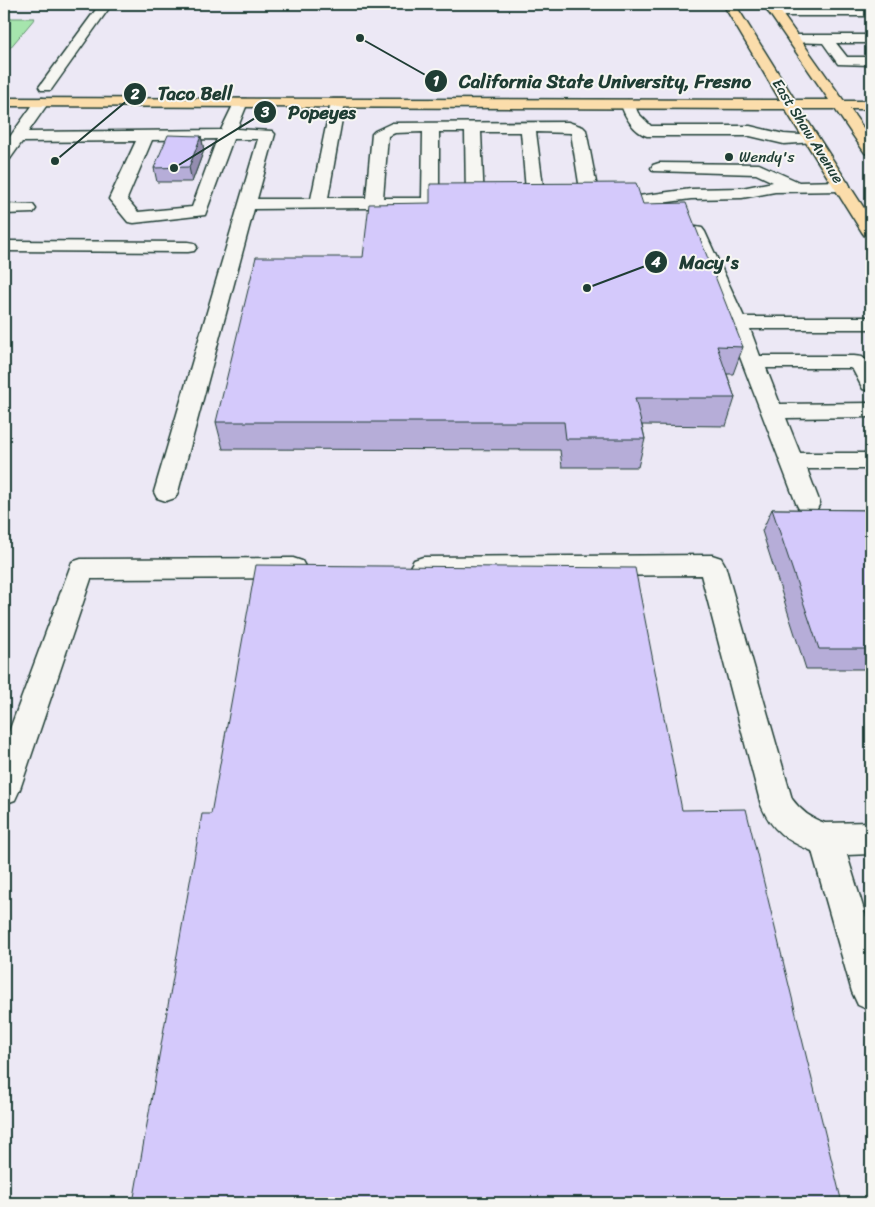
<svg xmlns="http://www.w3.org/2000/svg" width="875" height="1207" font-family="Sriracha,sans-serif">
<style>
.green{fill:#a6e5ad;stroke:#629170}
.lines{fill:none;stroke-linecap:round;stroke-linejoin:round}
.minor-casing{stroke:#1f3d34;stroke-width:3}
.major-casing{stroke:#1f3d34;stroke-width:3}
.minor{fill:#f6f6f2;fill-rule:evenodd}
.major{fill:#fbddab;fill-rule:evenodd}
.wall{fill:#b6add8;stroke:#1f3d34}
.shaded-wall{fill:#948db0;stroke:#1f3d34}
.building{fill:#d4c9fb;stroke:#1f3d34}
.poi-dot{fill:#1f3d34;stroke:#f6f6f2;stroke-width:2}
.labels{text-anchor:middle;dominant-baseline:central;stroke-width:4;stroke-linejoin:round;paint-order:stroke}
.far-street-label{font-size:15px;fill:#1f3d34;stroke:#f6f6f2}
.far-poi-label{font-size:15px;fill:#1f3d34;stroke:#f6f6f2;text-anchor:start}
.leader{fill:none;stroke:#1f3d34;stroke-width:2}
.callout-dot{fill:#1f3d34;stroke:#f6f6f2;stroke-width:2}
.mark-label{font-size:15px;text-anchor:middle;font-weight:bold;fill:#fff}
.callout-label{font-size:19px;text-anchor:middle;font-weight:bold;fill:#1f3d34;stroke:#f6f6f2;stroke-width:4;stroke-linejoin:round;paint-order:stroke}
</style>
<rect width="100%" height="100%" fill="#ece8f5"/>
<filter id="ink" filterUnits="userSpaceOnUse"><feTurbulence type="fractalNoise" baseFrequency=".02" numOctaves="2"/><feDisplacementMap in="SourceGraphic" scale="10" xChannelSelector="R" yChannelSelector="G"/><feConvolveMatrix kernelMatrix="1 2 1 2 8 2 1 2 1" color-interpolation-filters="sRGB"/></filter>
<g filter="url(#ink)">
<polygon class="green" points="4,18 35,18 4,55"/>
<g class="lines">
<g class="minor-casing">
<g id="minor">
<polygon points="100,4 112,4 51,90 41,90 39,87"/>
<polygon points="850,4 863,4 870,12 864,16 774,16 768,12 774,8 853,8"/>
<polygon points="794,35 871,35 871,43 836,43 847,57 871,57 871,65 838,64 823,43 789,42 788,39 789,36"/>
<path d="M42 98 47 99 49 102 28 132 221 130 236 99H246L248 102 237 129 272 131 275 134 257 199H311L331 102 333 99H343L345 102 328 198H366L372 134 375 131 392 123 568 122 583 127 586 130 599 198 631 197 691 189 742 188 773 182 756 174 653 171 651 168 653 165 659 163 759 164 799 182 842 181 848 182 850 186 848 190 842 191 775 192 742 198 691 199 631 207H605L598 204 591 207 585 206 582 202 571 133 536 132 545 202 542 206 536 207 530 206 527 202 521 132H481L484 203 481 207 254 209 178 492 175 498 166 501 157 498 154 492 258 139H233L205 215 134 223 128 222 109 199 136 141 22 142 10 159 4 161V145L37 99ZM423 132 422 198H383L388 136 395 133ZM439 132H465L466 198H439ZM217 139 192 207 138 212 127 199 152 140Z"/>
<path d="M628 100 633 101 638 113 651 126H750L784 134 815 136 818 139 815 142 784 144 750 136H647C634 132 624 116 621 104L623 101Z"/>
<polygon points="4,204 33,205 36,209 33,213 4,214"/>
<polygon points="696,227 702,228 705,232 744,317 871,317 871,329 750,329 760,356 854,356 862,357 871,364 871,391 863,389 853,370 850,368 766,368 780,404 871,403 871,417 786,418 800,453 871,453 871,469 807,469 820,503 817,509 808,512 799,509 796,503 727,323 687,232 690,228"/>
<polygon points="4,241 188,242 194,243 197,247 194,251 188,252 4,251"/>
<path d="M712 555 721 558 725 565 792 799C800 810 811 819 825 823L871 822V854L847 855 871 933V1011L858 1005 852 992 812 851C787 841 771 830 761 805L701 575 423 577 414 574 410 567 414 560 423 557Z"/>
<polygon points="293,558 302,561 306,568 302,575 293,578 91,579 20,789 15,800 4,804 4,745 72,562 81,559"/>
</g>
</g>
<g class="major-casing">
<polygon id="major" points="723,4 735,4 795,100 829,100 763,4 775,4 844,101 871,101 871,109 850,109 871,139 871,155 865,153 835,109 800,109 871,219 871,237 865,236 862,232 785,109 4,106 4,98 780,100"/>
</g>
<use href="#minor" class="minor"/>
<use href="#major" class="major"/>
</g>
<g class="wall">
<polygon points="800,4 850,4 849,6 802,6"/>
<polygon points="865,4 871,4 871,7 868,7"/>
<polygon points="201,136 204,150 192,182 157,182 154,168"/>
<polygon points="643,204 743,347 733,374 727,374 735,398 726,426 642,425 645,439 638,467 562,467 560,450 223,449 216,422 363,257"/>
<polygon points="772,509 871,510 871,669 806,669 762,531"/>
</g>
<polygon class="shaded-wall" points="201,136 204,150 192,182 189,167"/>
<g class="building">
<polygon points="168,135 201,136 189,167 154,168"/>
<polygon points="636,183 643,204 686,203 743,347 717,346 735,398 635,398 645,439 566,439 564,422 216,422 256,257 363,257 369,204 430,203 430,184"/>
<polygon points="772,509 871,510 871,649 819,649"/>
<polygon points="256,565 635,568 682,810 746,809 842,1203 133,1203 202,814 211,814"/>
</g>
</g>
<circle class="poi-dot" cx="729" cy="157" r="5"/>
<g class="labels">
<g class="far-street-label">
<text transform="translate(808 131) rotate(58)">East Shaw Avenue</text>
</g>
<g class="far-poi-label">
<text x="739" y="157">Wendy's</text>
</g>
</g>
<path class="leader" d="M360 38L436 81M55 161L135 94M174 168L265 112M587 288L656 262"/>
<g class="callout-dot">
<circle cx="360" cy="38" r="5"/>
<circle cx="55" cy="161" r="5"/>
<circle cx="174" cy="168" r="5"/>
<circle cx="587" cy="288" r="5"/>
<circle cx="436" cy="81" r="12"/>
<circle cx="135" cy="94" r="12"/>
<circle cx="265" cy="112" r="12"/>
<circle cx="656" cy="262" r="12"/>
</g>
<g class="mark-label">
<text x="436" y="86">1</text>
<text x="135" y="99">2</text>
<text x="265" y="117">3</text>
<text x="656" y="267">4</text>
</g>
<g class="callout-label">
<text x="605" y="88">California State University, Fresno</text>
<text x="195" y="100">Taco Bell</text>
<text x="322" y="119">Popeyes</text>
<text x="709" y="269">Macy's</text>
</g>
<rect width="875" height="1207" fill="none" stroke="#f6f6f2" stroke-width="20"/>
<rect x="10" y="10" width="855" height="1187" fill="none" stroke="#1f3d34" stroke-width="2" filter="url(#ink)"/>
</svg>
